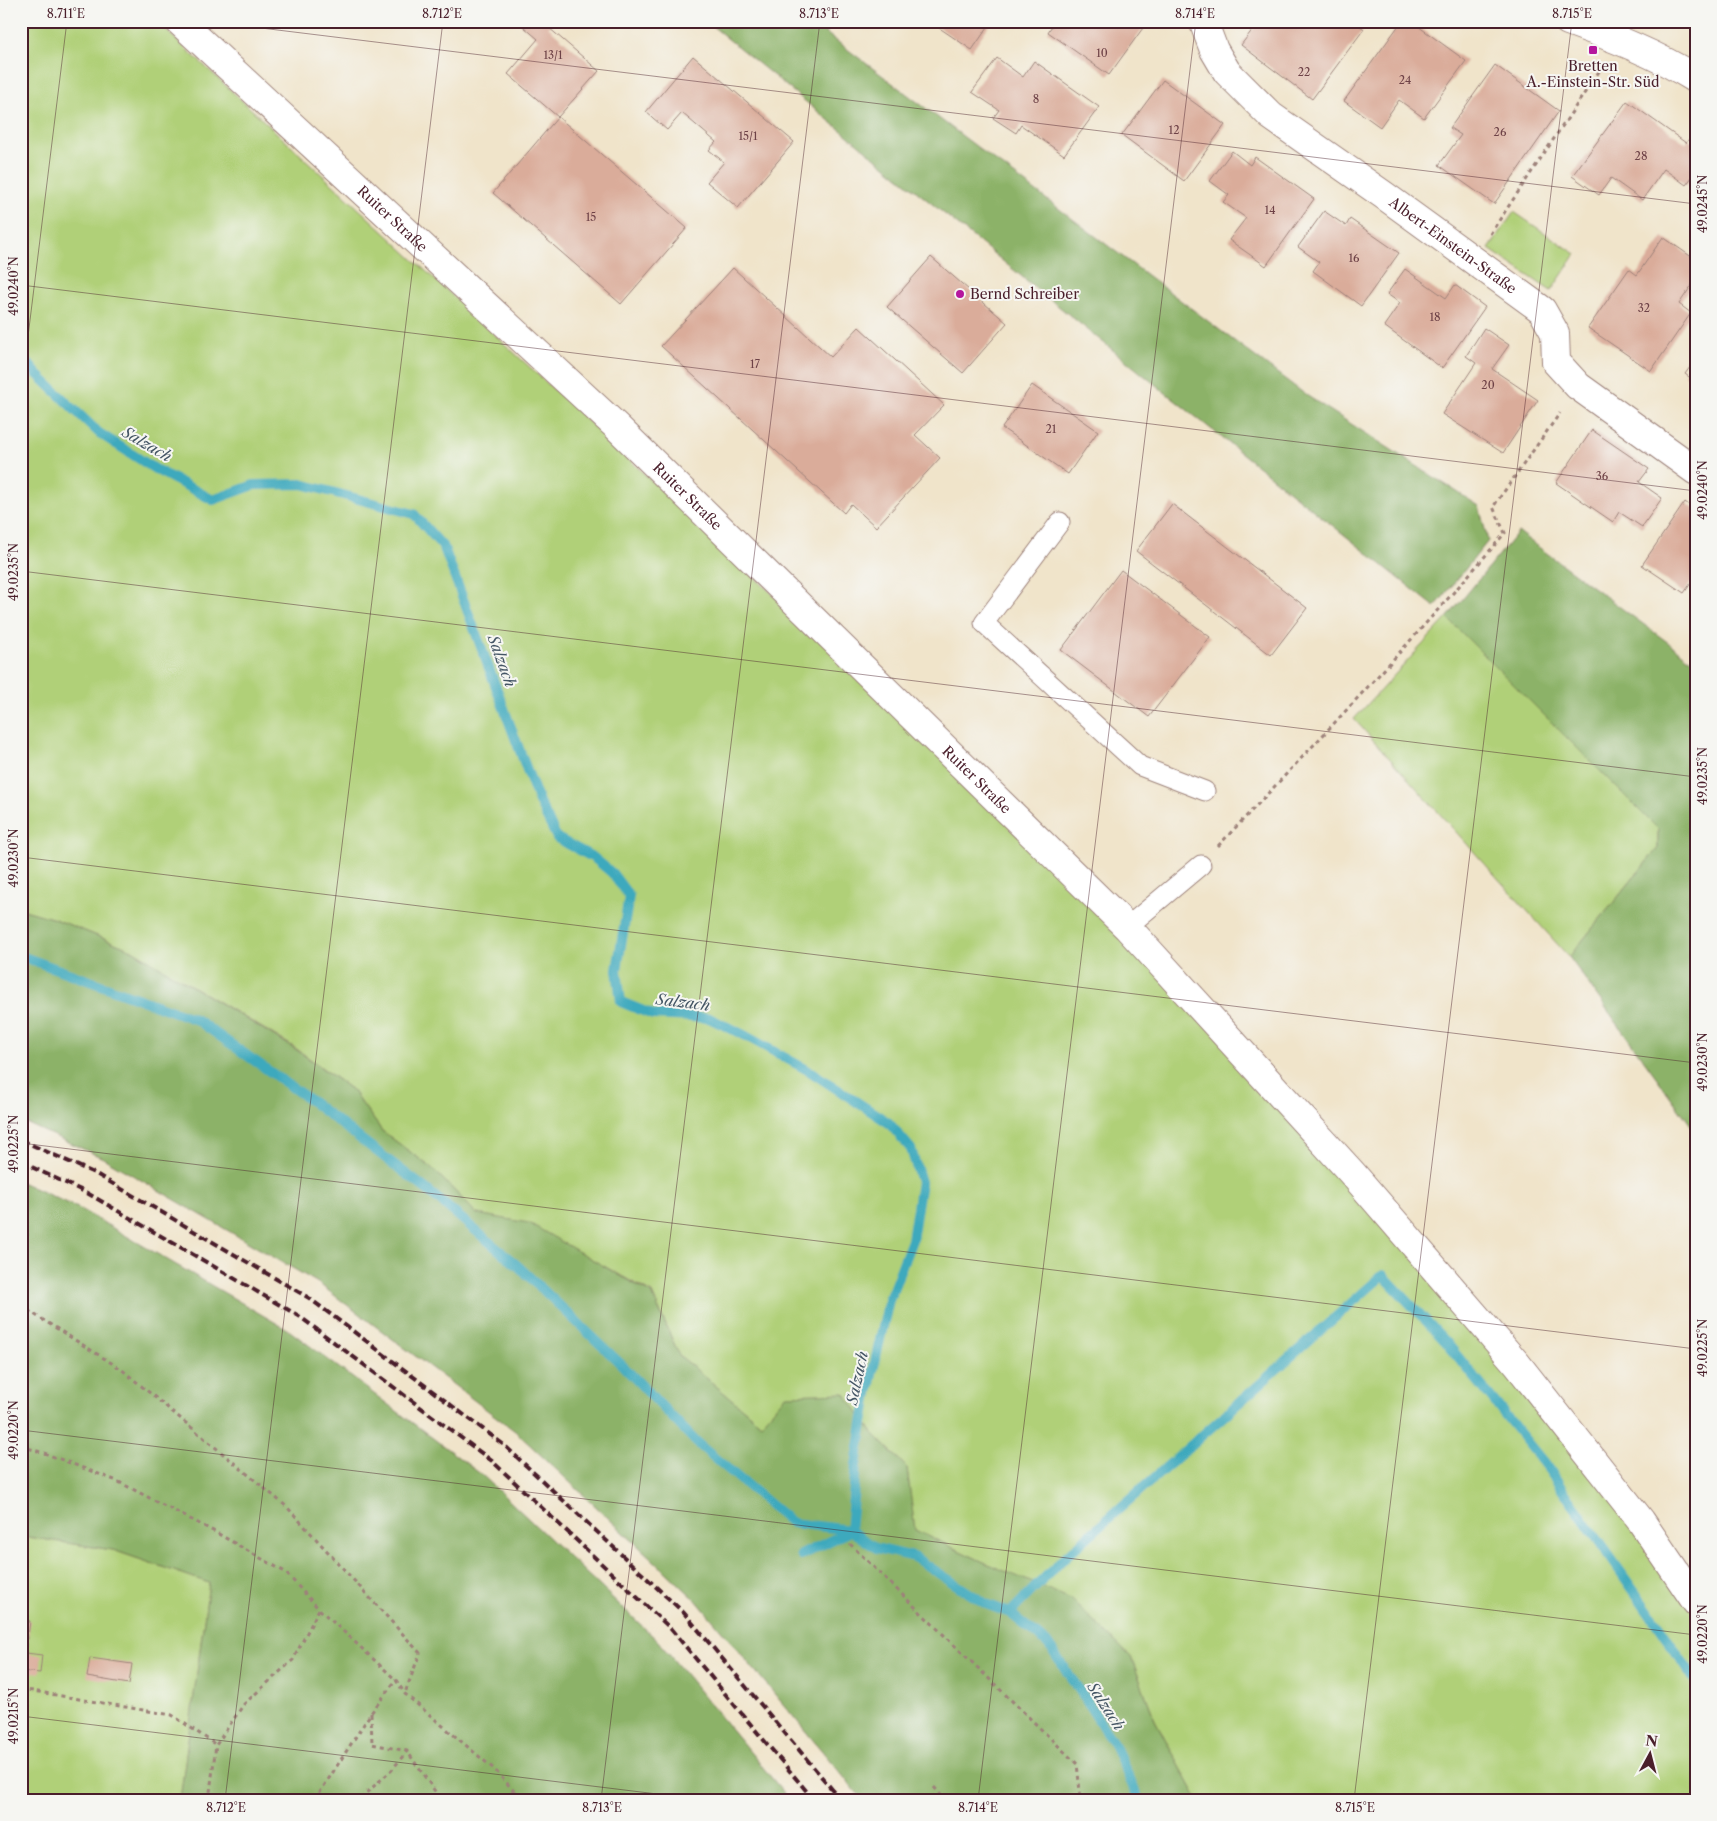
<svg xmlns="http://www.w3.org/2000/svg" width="1717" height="1821" font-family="'Libre Caslon Text',serif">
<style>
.green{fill:#b0d078;stroke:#7d7852}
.forest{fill:#8cb268;stroke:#6b684a}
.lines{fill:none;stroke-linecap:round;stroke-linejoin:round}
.stream{stroke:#3da9bd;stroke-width:10}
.building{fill:#daac9a}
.lane-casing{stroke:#9d827a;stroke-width:21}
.street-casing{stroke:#9d827a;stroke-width:30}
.secondary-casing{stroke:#9d827a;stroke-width:30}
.path{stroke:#9d827a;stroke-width:3;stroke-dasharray:4 4;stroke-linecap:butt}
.lane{stroke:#fff;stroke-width:19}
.street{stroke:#fff;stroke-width:28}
.secondary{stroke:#fff;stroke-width:28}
.rail{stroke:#4a1f2b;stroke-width:4;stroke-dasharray:8 4;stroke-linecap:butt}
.ticks{fill:none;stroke:#4a1f2b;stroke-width:1;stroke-opacity:0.45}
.poi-dot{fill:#b5179e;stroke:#f6f6f2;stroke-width:2}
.labels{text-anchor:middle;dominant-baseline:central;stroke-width:4;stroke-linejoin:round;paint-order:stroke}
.number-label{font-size:11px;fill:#6e4247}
.poi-label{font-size:14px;fill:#4a1f2b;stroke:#f6f6f2}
.street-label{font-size:14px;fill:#4a1f2b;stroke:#f6f6f2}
.water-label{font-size:15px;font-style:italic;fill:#455665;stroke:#f6f6f2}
.neatline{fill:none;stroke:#4a1f2b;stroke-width:2}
.ticks-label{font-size:12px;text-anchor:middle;fill:#4a1f2b}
</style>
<rect width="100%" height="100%" fill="#f6f6f2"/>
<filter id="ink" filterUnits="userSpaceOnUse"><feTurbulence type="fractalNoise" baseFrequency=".02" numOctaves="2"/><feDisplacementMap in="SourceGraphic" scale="10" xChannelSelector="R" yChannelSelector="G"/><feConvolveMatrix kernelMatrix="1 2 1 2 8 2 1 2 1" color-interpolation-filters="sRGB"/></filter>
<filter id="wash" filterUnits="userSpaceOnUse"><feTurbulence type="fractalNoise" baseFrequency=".0096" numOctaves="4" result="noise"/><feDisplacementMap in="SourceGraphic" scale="20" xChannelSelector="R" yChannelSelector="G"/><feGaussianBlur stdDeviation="1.12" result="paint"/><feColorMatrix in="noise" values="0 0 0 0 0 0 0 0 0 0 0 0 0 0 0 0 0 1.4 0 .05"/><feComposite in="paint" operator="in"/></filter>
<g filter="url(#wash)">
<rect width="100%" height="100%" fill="#f0e4ca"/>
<g class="green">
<polygon points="21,21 156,21 604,436 1127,927 1352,1173 1696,1602 1696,1800 1198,1800 1155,1720 1131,1657 988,1564 914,1530 907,1468 873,1433 844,1393 761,1424 679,1355 652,1293 529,1224 477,1214 433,1169 382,1131 352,1090 294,1047 132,950 55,919 21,909"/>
<polygon points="1514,212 1576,254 1551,291 1489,249"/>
<polygon points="1447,618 1658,829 1658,848 1569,957 1354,719"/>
<polygon points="21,1536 113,1550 209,1583 180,1800 21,1800"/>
</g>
<g class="forest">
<polygon points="706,21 810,21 1306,395 1479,506 1488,541 1435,607 1167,394"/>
<polygon points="1518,532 1696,663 1696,1132 1569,957 1658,848 1658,829 1447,618"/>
<polygon points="21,909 55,919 132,950 294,1048 352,1090 382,1131 433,1169 477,1214 529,1223 652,1294 679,1355 761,1424 786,1395 844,1393 873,1433 907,1468 915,1530 988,1564 1071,1599 1131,1657 1155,1720 1198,1800 863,1800 696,1600 515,1431 318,1283 103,1158 21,1121"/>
<polygon points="21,1182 80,1209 290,1331 482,1475 657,1640 790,1800 180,1800 209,1583 113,1550 21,1536"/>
</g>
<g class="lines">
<g class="stream">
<polyline points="21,355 37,374 99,433 155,469 213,500 254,485 302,484 414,514 444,548 539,802 557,838 594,858 612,873 629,896 617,970 621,1002 653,1015 709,1018 746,1036 811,1072 889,1123 911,1149 921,1182 912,1240 889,1300 869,1388 856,1465 850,1530 876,1548 914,1557 986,1604 1010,1613 1048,1644 1082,1694 1115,1746 1139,1800"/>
<polyline points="21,956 197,1020 307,1098 426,1189 518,1266 623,1366 697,1443 792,1523 850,1530"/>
<polyline points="801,1555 850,1531"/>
<polyline points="1010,1613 1065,1557 1383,1275 1446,1342 1544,1463 1660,1628 1696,1682"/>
</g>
</g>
<g id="blocks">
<g class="building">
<polygon points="517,21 553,21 548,27 599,71 558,117 508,74 538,39"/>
<polygon points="929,21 992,21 972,50"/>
<polygon points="1055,21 1148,21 1109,75 1048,32"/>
<polygon points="1259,21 1354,21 1364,29 1312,99 1241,45"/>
<polygon points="1402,21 1411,21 1466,61 1424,118 1399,100 1380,127 1344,101"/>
<polygon points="693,56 794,142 738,208 707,182 724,162 709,150 716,142 682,113 667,130 646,112"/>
<polygon points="997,58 1023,77 1034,61 1099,107 1064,155 1021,125 1016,133 993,118 999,110 972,92"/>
<polygon points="1495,65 1559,111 1494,204 1439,165 1461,135 1450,128"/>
<polygon points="1163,80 1225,125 1184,181 1122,135"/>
<polygon points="1627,101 1686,143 1689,139 1696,144 1696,172 1686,185 1664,169 1642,200 1611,178 1599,195 1572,176"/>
<polygon points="558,117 687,228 621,304 493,193"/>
<polygon points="1232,151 1250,165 1255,157 1314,199 1266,266 1229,240 1246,218 1223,202 1229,195 1210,181"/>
<polygon points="1324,211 1346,226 1350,219 1399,253 1361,306 1313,271 1319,262 1298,247"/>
<polygon points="1663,237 1696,260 1696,279 1679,304 1691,313 1651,371 1588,328 1629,269 1637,275"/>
<polygon points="931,257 1007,323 963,373 887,307"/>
<polygon points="733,268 831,357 859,327 944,405 915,435 940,458 876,527 851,504 844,513 661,346"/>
<polygon points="1405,269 1446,298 1455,285 1485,307 1442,368 1384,326 1400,303 1387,294"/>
<polygon points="1484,328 1509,345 1492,369 1538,400 1503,453 1442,414 1476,363 1466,356"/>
<polygon points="1696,359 1696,382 1685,374"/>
<polygon points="1032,385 1098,431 1068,474 1002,428"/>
<polygon points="1592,430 1649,469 1639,482 1662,498 1642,527 1619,512 1613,522 1556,483"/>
<polygon points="1685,502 1696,510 1696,576 1684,593 1642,565"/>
<polygon points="1172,504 1307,608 1271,655 1136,551"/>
<polygon points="1121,570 1210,637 1149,717 1061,650"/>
<polygon points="21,1620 30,1621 26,1653 42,1655 40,1673 21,1671"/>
<polygon points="90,1658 132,1664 129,1684 87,1677"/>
</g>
</g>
</g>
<g filter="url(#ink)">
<use href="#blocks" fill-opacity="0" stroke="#9d827a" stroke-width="1"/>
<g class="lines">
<g class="lane-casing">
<g id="lane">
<polyline points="1060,522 984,623 1140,766 1205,791"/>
<polyline points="1127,927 1201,865"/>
</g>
</g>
<g class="street-casing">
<g id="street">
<path id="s1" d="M1203 21 1214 50 1227 72 1271 116 1385 196 1542 310 1555 333 1556 362 1578 386 1696 471"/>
<path d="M1568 21C1612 37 1656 54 1696 79"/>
</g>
</g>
<g class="secondary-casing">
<g id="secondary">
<path id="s2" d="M179 21 616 426 1127 927 1352 1173 1517 1364 1641 1521 1696 1602"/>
</g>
</g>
<g class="path">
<polyline points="1490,234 1602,67"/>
<path d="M1218 846C1316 743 1413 641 1505 533L1493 507 1560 413"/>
<polyline points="21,1306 121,1369 287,1507 420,1653 405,1693"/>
<polyline points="21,1446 44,1453 117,1481 215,1532 285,1572 319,1609 396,1680 405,1694 494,1769 522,1800"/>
<polyline points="850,1544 1077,1764 1081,1800"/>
<polyline points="21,1689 172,1715 216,1745"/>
<polyline points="371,1713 372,1744 407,1751 441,1800"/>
<polyline points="934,1787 945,1800"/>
<polyline points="511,1791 516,1800"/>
<polyline points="209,1800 216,1745 244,1704 293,1660 319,1609"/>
<polyline points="315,1800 371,1713 396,1680"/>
<polyline points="364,1800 365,1794 391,1771 407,1751"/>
</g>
<use href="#lane" class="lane"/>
<use href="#street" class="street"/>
<use href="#secondary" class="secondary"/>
<g class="rail">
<polyline points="21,1140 96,1174 309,1298 504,1445 684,1613 841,1800"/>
<polyline points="21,1162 87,1193 299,1316 492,1461 670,1628 814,1800"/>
</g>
</g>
</g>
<path class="ticks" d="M204 21 1696 204M21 285 1696 491M21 393 67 21M21 571 1696 777M21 857 1696 1063M21 1143 1696 1349M21 1430 1696 1635M21 1716 706 1800M225 1800 443 21M601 1800 820 21M978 1800 1196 21M1354 1800 1572 21"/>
<g class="poi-dot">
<rect x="1588" y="45" width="10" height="10" rx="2.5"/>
<circle cx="960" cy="294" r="5"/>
</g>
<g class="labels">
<g class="number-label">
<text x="1102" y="53">10</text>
<text x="553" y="55">13/1</text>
<text x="1304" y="72">22</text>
<text x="1405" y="80">24</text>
<text x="1036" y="99">8</text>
<text x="1174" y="130">12</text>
<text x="1500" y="132">26</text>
<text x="748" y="136">15/1</text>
<text x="1641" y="156">28</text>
<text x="1270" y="210">14</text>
<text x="591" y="217">15</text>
<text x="1354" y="258">16</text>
<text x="1644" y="308">32</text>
<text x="1435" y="317">18</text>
<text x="755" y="364">17</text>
<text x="1488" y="385">20</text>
<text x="1051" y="429">21</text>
<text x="1602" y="476">36</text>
</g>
<g class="poi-label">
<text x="1593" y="66">Bretten<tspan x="1593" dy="16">A.-Einstein-Str. Süd</tspan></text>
<text x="970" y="294" text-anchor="start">Bernd Schreiber</text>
</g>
<g class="street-label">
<text stroke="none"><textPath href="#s2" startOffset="291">Ruiter Straße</textPath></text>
<text stroke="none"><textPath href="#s1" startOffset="342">Albert-Einstein-Straße</textPath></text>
<text stroke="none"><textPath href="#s2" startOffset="696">Ruiter Straße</textPath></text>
<text stroke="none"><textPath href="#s2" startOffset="1101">Ruiter Straße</textPath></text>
</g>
<g class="water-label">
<text transform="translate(147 444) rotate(30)">Salzach</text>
<text transform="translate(502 661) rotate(70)">Salzach</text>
<text transform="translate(683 1002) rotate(7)">Salzach</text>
<text transform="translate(857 1378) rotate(-78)">Salzach</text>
<text transform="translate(1106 1706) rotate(57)">Salzach</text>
</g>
</g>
<rect width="1717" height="1821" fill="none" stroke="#f6f6f2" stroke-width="55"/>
<g transform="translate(1650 1754) rotate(7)" stroke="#f6f6f2" stroke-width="4" paint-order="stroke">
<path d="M0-4L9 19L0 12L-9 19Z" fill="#4a1f2b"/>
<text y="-8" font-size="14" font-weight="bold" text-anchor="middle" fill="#4a1f2b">N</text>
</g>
<rect x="28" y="28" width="1662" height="1766" class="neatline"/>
<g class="ticks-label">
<text x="66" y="18">8.711°E</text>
<text x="442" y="18">8.712°E</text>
<text x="819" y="18">8.713°E</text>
<text x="1195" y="18">8.714°E</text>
<text x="1572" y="18">8.715°E</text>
<text transform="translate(1703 204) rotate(-90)" y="4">49.0245°N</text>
<text transform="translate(14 286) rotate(-90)" y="4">49.0240°N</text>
<text transform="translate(1703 490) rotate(-90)" y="4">49.0240°N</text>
<text transform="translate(14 572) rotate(-90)" y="4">49.0235°N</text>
<text transform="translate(1703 776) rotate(-90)" y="4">49.0235°N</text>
<text transform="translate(14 858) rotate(-90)" y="4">49.0230°N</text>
<text transform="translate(1703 1062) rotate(-90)" y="4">49.0230°N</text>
<text transform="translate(14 1144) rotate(-90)" y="4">49.0225°N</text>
<text transform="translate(1703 1348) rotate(-90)" y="4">49.0225°N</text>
<text transform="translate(14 1430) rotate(-90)" y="4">49.0220°N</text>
<text transform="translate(1703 1634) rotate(-90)" y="4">49.0220°N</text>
<text transform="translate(14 1716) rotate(-90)" y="4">49.0215°N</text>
<text x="226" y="1812">8.712°E</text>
<text x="602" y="1812">8.713°E</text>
<text x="978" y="1812">8.714°E</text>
<text x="1355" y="1812">8.715°E</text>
</g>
</svg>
